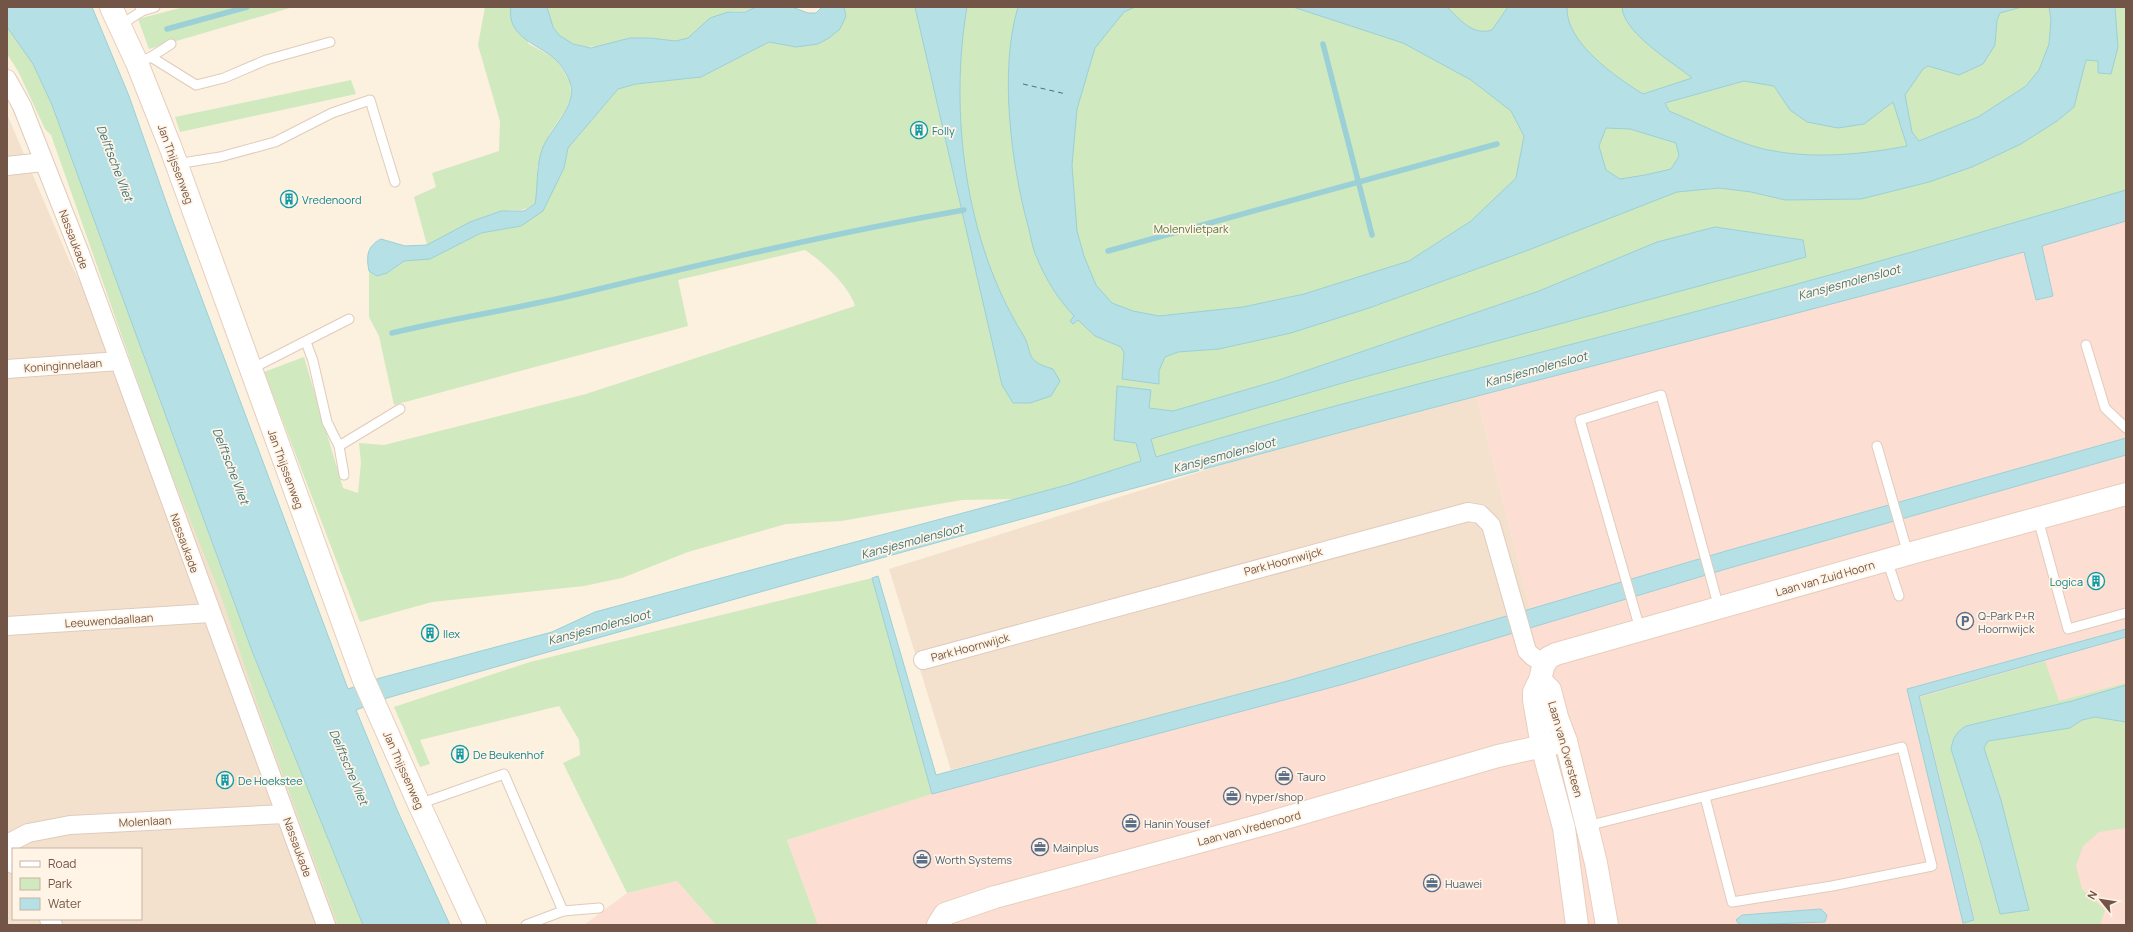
<svg xmlns="http://www.w3.org/2000/svg" width="2133" height="932" font-family="Manrope,sans-serif">
<style>
.residential{fill:#f3e1ce;fill-rule:evenodd}
.commercial{fill:#fdded3}
.green{fill:#d1e9bf}
.water{fill:#b5e0e5;stroke:#9bd0d7;fill-rule:evenodd}
.lines{fill:none;stroke-linecap:round;stroke-linejoin:round}
.stream{stroke:#9bd0d7;stroke-width:5.5}
.ferry{stroke:#3f777f;stroke-width:1;stroke-dasharray:5 4;stroke-linecap:butt}
.lane-casing{stroke:#e0cbbc;stroke-width:11}
.street-casing{stroke:#e0cbbc;stroke-width:20}
.secondary-casing{stroke:#e7cebc;stroke-width:24}
.lane{stroke:#fff;stroke-width:9}
.street{stroke:#fff;stroke-width:18}
.secondary{stroke:#fff;stroke-width:22}
.labels{text-anchor:middle;dominant-baseline:central;stroke-width:3.5;stroke-linejoin:round;paint-order:stroke}
.culture-label{font-size:11px;fill:#0d838f;stroke:#fff4e5;text-anchor:start}
.street-label{font-size:11px;fill:#725547;stroke:#fff4e5}
.park-label{font-size:11px;fill:#537840;stroke:#fff4e5}
.service-label{font-size:11px;fill:#4e5e75;stroke:#fff4e5;text-anchor:start}
.water-label{font-size:12px;font-style:italic;fill:#3f777f;stroke:#fff4e5}
</style>
<rect width="100%" height="100%" fill="#fcf0df"/>
<g class="residential">
<path d="M7 114 69 260 208 540 359 925H7ZM13 849H141V919H13Z"/>
<polygon points="1474,386 1533,620 951,770 889,569"/>
</g>
<g class="commercial">
<polygon points="2126,211 2126,925 818,925 787,840 932,794 1344,684 1533,620 1474,386"/>
<polygon points="677,881 716,925 584,925 627,893"/>
</g>
<g class="green">
<polygon points="184,7 293,7 149,49 138,19"/>
<path d="M485 7H511L529 44 556 59 570 82 571 98 565 111 550 133 537 168 538 185 535 204C518 214 516 208 500 212 474 218 451 233 427 245L414 197 436 187 432 173 499 151 500 121 478 45Z"/>
<path d="M547 7H756C743 14 735 9 727 12 713 18 702 31 689 38 676 45 657 37 643 38 613 39 575 63 553 27 550 22 550 13 547 7Z"/>
<path d="M844 7H2126V198L1046 498 1041 492 1015 499 962 500 841 521 786 524 688 552 622 578 584 586 432 602 360 622 264 372 304 357 343 488 358 493 361 463 359 443 384 445 586 394 855 306C850 287 822 261 805 250L678 280 688 326 394 405 379 336 369 317V271L377 276 387 273 404 261 430 259 481 233 521 226 564 168 568 148 618 89 636 84 701 77 769 42 796 47 846 16Z"/>
<polygon points="7,27 33,64 52,105 252,651 363,925 338,925 261,715 221,596 163,453 51,135 45,129 18,71 7,54"/>
<polygon points="351,80 356,94 180,132 175,117"/>
<polygon points="872,578 932,794 787,840 818,925 716,925 677,881 627,893 563,763 580,755 579,740 559,706 420,740 430,764 420,767 394,707 530,662"/>
<polygon points="2045,661 2059,701 2126,683 2126,685 2072,701 1966,726 1968,800 2000,914 2029,910 2001,800 1984,748 1988,741 2069,728 2082,720 2095,717 2126,722 2126,828 2099,832 2083,846 2076,866 2082,889 2105,910 2100,925 1962,925 1962,923 1975,920 1920,697"/>
</g>
<g class="water">
<path d="M7 7H92L129 96 172 219 348 689 380 678 552 632 595 612 1067 485 1141 461 1136 443 1114 440 1117 386 1151 390 1149 408 1173 411 1276 381 1539 291 1657 242 1715 227 1803 240 1806 257 1346 382 1151 439 1156 457C1324 406 1495 365 1664 320 1819 279 1973 235 2126 190V221L2042 246 2053 296 2036 300 2024 252C1805 313 1584 367 1364 426 1038 513 712 605 387 698L356 710 398 812 450 925H363L252 651 52 105 33 64 7 27Z"/>
<path d="M511 7H547L553 27 559 35 573 44 591 48 630 38H650L676 41 688 38 710 18 728 12H745L756 7H792L808 13H816L822 7H844L846 16 840 29 829 38 818 44 796 47 769 42 701 77 636 84 618 89 568 148 564 168 543 211 521 226 481 233 430 259 404 261 387 273 377 276 369 271C366 256 367 246 381 239L405 246 427 245 470 222 501 211H524L535 204C538 187 536 170 541 153 547 130 579 107 570 82 568 76 560 63 555 59 538 44 506 37 511 7Z"/>
<path d="M915 7H967C949 112 965 241 1022 333 1035 354 1022 360 1053 369L1060 381 1051 396 1030 403H1013L1002 385Z"/>
<path d="M1018 7H1135L1124 12 1095 48 1077 109 1072 165 1077 231 1084 256 1096 285 1112 303 1133 311 1159 316 1243 307 1304 294 1409 261 1471 221 1516 178 1524 136 1511 111 1471 80 1403 43 1293 7H1447C1461 20 1472 36 1492 30L1508 7H1570L1567 8C1566 43 1616 77 1643 94L1692 78C1674 63 1623 33 1622 7H2022L2000 13 1997 20 1995 45 1983 64 1959 75 1928 66 1923 69 1905 95 1912 132 1919 141 1978 117 2026 86 2039 70 2049 44 2051 20 2049 7H2115L2118 47 2111 74 2098 73V61L2086 60 2074 107 2057 121 2021 144 1972 167 1929 182 1861 199 1785 200 1751 192 1719 188 1677 192 1526 251 1369 308 1291 333 1219 349 1178 352 1165 357 1159 371V384L1122 379 1124 353 1121 347 1095 336 1078 320 1073 324 1070 321 1074 316C1058 299 1046 280 1037 258 1032 248 1031 236 1028 226 1011 163 999 70 1018 7ZM1744 81 1774 86 1790 110 1807 122 1838 128 1864 124 1893 102 1907 146C1865 154 1817 159 1774 151 1741 146 1701 124 1669 111L1665 103ZM1606 128 1630 129 1676 143 1679 156 1671 169 1645 175 1620 179 1606 170 1599 146Z"/>
<polygon points="2126,438 2126,455 1726,569 1344,684 932,794 872,578 878,576 936,775 1284,682 1726,551"/>
<polygon points="2126,629 2126,637 1919,696 1974,920 1963,923 1907,689"/>
<path d="M2126 685V722L2095 717 2082 720 2070 728 1988 741 1984 748 2001 800 2029 910 2000 914 1981 844 1951 749C1953 738 1956 732 1966 726L2072 701Z"/>
<polygon points="1821,909 1827,915 1825,922 1742,925 1738,923 1736,920 1742,915"/>
</g>
<g class="lines">
<g class="stream">
<polyline points="167,29 247,7"/>
<polyline points="1323,44 1372,235"/>
<polyline points="1108,251 1497,144"/>
<path d="M392 333C454 318 516 309 578 294 706 263 834 233 964 210"/>
</g>
<polyline class="ferry" points="1023,84 1066,94"/>
<g class="lane-casing">
<g id="lane">
<polyline points="142,11 155,7"/>
<polyline points="119,26 142,11 140,7"/>
<polyline points="151,57 171,44"/>
<polyline points="137,63 151,57 196,85 224,78 266,60 330,42"/>
<polyline points="176,164 220,157 275,142 332,113 370,100 395,182"/>
<polyline points="306,342 313,361 327,422 339,446 344,475"/>
<polyline points="2086,345 2105,408 2126,428"/>
<polyline points="251,369 349,319"/>
<polyline points="339,446 400,409"/>
<polyline points="1877,446 1908,554"/>
<polyline points="2038,519 2068,629 2126,613"/>
<polyline points="1887,560 1899,596"/>
<polyline points="1640,629 1580,420 1661,395 1719,608"/>
<polyline points="419,804 504,774 563,911"/>
<polyline points="1587,826 1902,747 1932,866 1832,886 1732,902 1705,797"/>
<polyline points="526,925 563,911 599,908"/>
</g>
</g>
<g class="street-casing">
<g id="street">
<polyline points="7,79 22,106 81,256 326,925"/>
<polyline points="7,166 43,162"/>
<polyline points="7,369 119,361"/>
<polyline points="7,626 210,613"/>
<polyline points="923,660 1468,512 1480,514 1491,525 1527,651 1532,656 1544,664"/>
<polyline points="7,844 28,833 70,825 285,814"/>
<polyline points="7,851 13,864"/>
<polyline points="49,919 53,925"/>
</g>
</g>
<g class="secondary-casing">
<g id="secondary">
<polyline points="111,7 137,63 170,146 363,678 419,804 475,925"/>
<polyline points="1540,680 1550,690 1557,717 1566,741 1596,863 1607,925"/>
<polyline points="938,925 945,914 995,897 1265,824 1498,756 1566,741"/>
<polyline points="1577,925 1564,828 1542,746 1534,700 1534,692 1540,680 1543,667 1548,658 1556,654 1908,554 2126,494"/>
</g>
</g>
<use href="#lane" class="lane"/>
<use href="#street" class="street"/>
<use href="#secondary" class="secondary"/>
</g>
<defs>
<g id="building-ring" transform="scale(0.9)"><circle r="9.5" fill="#fff4e5" stroke="#0f9aa8" stroke-width="1.5"/><path d="M-4-6H4V6H1V3H-1V6H-4ZM-2.5-4.3h1.7v1.8h-1.7ZM.8-4.3h1.7v1.8H.8ZM-2.5-1h1.7V.8h-1.7ZM.8-1h1.7V.8H.8Z" fill="#0f9aa8"/></g>
<g id="parking-ring" transform="scale(0.9)"><circle r="9.5" fill="#fff4e5" stroke="#5c6f8a" stroke-width="1.5"/><path d="M-3.5-5.5H1a3.5 3.5 0 0 1 0 7H-1V5.5H-3.5ZM-1-3.4V-.6H.8a1.4 1.4 0 0 0 0-2.8Z" fill="#5c6f8a"/></g>
<g id="office-ring" transform="scale(0.9)"><circle r="9.5" fill="#fff4e5" stroke="#5c6f8a" stroke-width="1.5"/><path d="M-6-3h4V-5.5h4V-3h4V5H-6ZM-1-4.5V-3h2v-1.5ZM-6 0V1H6V0Z" fill="#5c6f8a"/></g>
</defs>
<g fill-rule="evenodd">
<use href="#building-ring" x="919" y="130"/>
<use href="#building-ring" x="289" y="199"/>
<use href="#building-ring" x="2096" y="581"/>
<use href="#parking-ring" x="1965" y="621"/>
<use href="#building-ring" x="430" y="633"/>
<use href="#building-ring" x="460" y="754"/>
<use href="#office-ring" x="1284" y="776"/>
<use href="#building-ring" x="225" y="780"/>
<use href="#office-ring" x="1232" y="796"/>
<use href="#office-ring" x="1131" y="823"/>
<use href="#office-ring" x="1040" y="847"/>
<use href="#office-ring" x="922" y="859"/>
<use href="#office-ring" x="1432" y="883"/>
</g>
<g class="labels">
<g class="culture-label">
<text x="932" y="130">Folly</text>
<text x="302" y="199">Vredenoord</text>
<text x="2083" y="581" text-anchor="end">Logica</text>
<text x="443" y="633">Ilex</text>
<text x="473" y="754">De Beukenhof</text>
<text x="238" y="780">De Hoekstee</text>
</g>
<g class="street-label">
<text transform="translate(176 164) rotate(70)">Jan Thijssenweg</text>
<text transform="translate(74 239) rotate(69)">Nassaukade</text>
<text transform="translate(63 365) rotate(-4)">Koninginnelaan</text>
<text transform="translate(286 469) rotate(70)">Jan Thijssenweg</text>
<text transform="translate(185 543) rotate(70)">Nassaukade</text>
<text transform="translate(1283 561) rotate(-15)">Park Hoornwijck</text>
<text transform="translate(1825 578) rotate(-16)">Laan van Zuid Hoorn</text>
<text transform="translate(109 620) rotate(-4)">Leeuwendaallaan</text>
<text transform="translate(970 647) rotate(-15)">Park Hoornwijck</text>
<text transform="translate(1566 749) rotate(74)">Laan van Oversteen</text>
<text transform="translate(404 770) rotate(66)">Jan Thijssenweg</text>
<text transform="translate(145 821) rotate(-3)">Molenlaan</text>
<text transform="translate(1249 828) rotate(-15)">Laan van Vredenoord</text>
<text transform="translate(298 847) rotate(70)">Nassaukade</text>
</g>
<g class="park-label">
<text x="1191" y="228">Molenvlietpark</text>
</g>
<g class="service-label">
<text x="1978" y="615">Q-Park P+R<tspan x="1978" dy="13">Hoornwijck</tspan></text>
<text x="1297" y="776">Tauro</text>
<text x="1245" y="796">hyper/shop</text>
<text x="1144" y="823">Hanin Yousef</text>
<text x="1053" y="847">Mainplus</text>
<text x="935" y="859">Worth Systems</text>
<text x="1445" y="883">Huawei</text>
</g>
<g class="water-label">
<text transform="translate(115 163) rotate(69)">Delftsche Vliet</text>
<text transform="translate(1849 282) rotate(-15)">Kansjesmolensloot</text>
<text transform="translate(1536 369) rotate(-15)">Kansjesmolensloot</text>
<text transform="translate(1224 455) rotate(-15)">Kansjesmolensloot</text>
<text transform="translate(231 466) rotate(69)">Delftsche Vliet</text>
<text transform="translate(912 541) rotate(-15)">Kansjesmolensloot</text>
<text transform="translate(599 627) rotate(-15)">Kansjesmolensloot</text>
<text transform="translate(349 767) rotate(67)">Delftsche Vliet</text>
</g>
</g>
<rect width="2133" height="932" fill="none" stroke="#725547" stroke-width="16"/>
<rect x="12" y="848" width="130" height="72" fill="#fff4e5" stroke="#c7b4a6"/>
<rect x="20" y="861" width="20" height="6" fill="#ffffff" stroke="#c7b4a6"/>
<text x="48" y="868" font-size="12" fill="#725547">Road</text>
<rect x="20" y="878" width="20" height="12" fill="#d1e9bf" stroke="#c7b4a6"/>
<text x="48" y="888" font-size="12" fill="#725547">Park</text>
<rect x="20" y="898" width="20" height="12" fill="#b5e0e5" stroke="#c7b4a6"/>
<text x="48" y="908" font-size="12" fill="#725547">Water</text>
<g transform="translate(2101 900) rotate(300)" stroke="#fff4e5" stroke-width="3" paint-order="stroke">
<path d="M0-3L7 15L0 10L-7 15Z" fill="#725547"/>
<text y="-6" font-size="11" font-weight="bold" text-anchor="middle" fill="#725547">N</text>
</g>
</svg>
